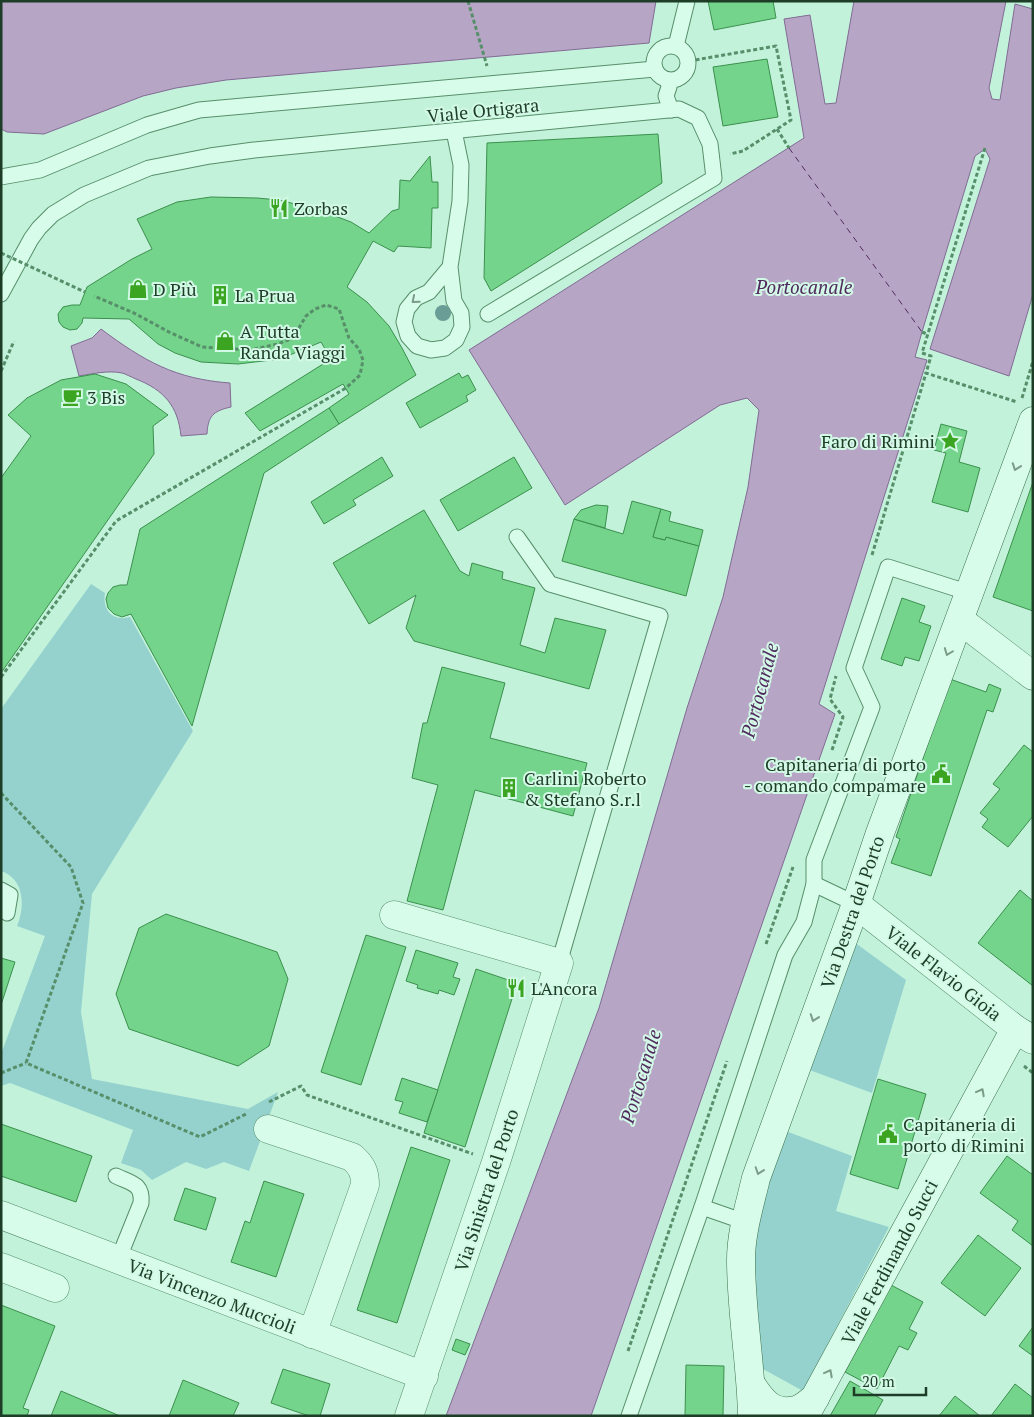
<svg xmlns="http://www.w3.org/2000/svg" width="1034" height="1417" font-family="'PT Serif',serif">
<style>
.green{fill:#95d2ce}
.water{fill:#b6a5c5;stroke:#826b94}
.lines{fill:none;stroke-linecap:round;stroke-linejoin:round}
.ferry{stroke:#512b5e;stroke-width:1;stroke-dasharray:6 5;stroke-linecap:butt}
.building{fill:#75d48b;stroke:#3b904d}
.lane-casing{stroke:#578f6a;stroke-width:17}
.street-casing{stroke:#578f6a;stroke-width:29}
.secondary-casing{stroke:#3b704b;stroke-width:29}
.path{stroke:#578f6a;stroke-width:3;stroke-dasharray:4 2.5;stroke-linecap:butt}
.lane{stroke:#d7fcea;stroke-width:15}
.street{stroke:#d7fcea;stroke-width:28}
.secondary{stroke:#d7fcea;stroke-width:28}
.path-bridge{stroke:#578f6a;stroke-width:3;stroke-dasharray:4 2.5;stroke-linecap:butt}
.tree{fill:#6a9d95}
.oneway{stroke:#7a9c88}
.labels{text-anchor:middle;dominant-baseline:central;stroke-width:4;stroke-linejoin:round;paint-order:stroke}
.street-label{font-size:18px;fill:#1d3d26;stroke:#d3f9e7}
.poi-label{font-size:18px;fill:#1d3d26;stroke:#d3f9e7;text-anchor:start}
.water-label{font-size:19px;font-style:italic;fill:#512b5e;stroke:#d3f9e7}
</style>
<rect width="100%" height="100%" fill="#c3f2db"/>
<g class="green">
<path d="M91 584 105 593C102 610 113 622 130 617L193 731 92 894 81 1012 92 1079 248 1109 278 1092 249 1171 224 1162 206 1169 186 1162 152 1180 141 1170 121 1163 133 1130 10 1083 1 1086V1054L45 936 17 926C25 907 25 879 1 871V709Z"/>
<polygon points="850,939 906,980 872,1093 804,1068"/>
<polygon points="783,1130 852,1156 836,1211 889,1227 803,1391 763,1369 753,1316 751,1275 763,1185"/>
</g>
<g class="water">
<polygon points="1,1 656,1 649,43 226,80 176,88 143,96 44,134 7,132 1,129"/>
<polygon points="854,1 1006,1 989,88 992,99 1000,100 1015,4 1033,9 1033,294 1009,376 930,349 990,159 985,149 975,156 922,332 915,357 927,360 819,704 835,714 591,1416 446,1416 599,1008 687,708 723,597 748,487 759,410 747,398 720,405 565,505 469,350 804,138 784,19 810,15 825,104 836,103"/>
<path d="M101 329C144 361 175 379 230 383L231 407C213 411 208 416 207 434L181 436C178 406 164 390 136 379 131 377 126 374 122 373 108 370 92 374 79 376L71 346 92 338Z"/>
</g>
<g class="lines">
<polyline class="ferry" points="789,148 922,332"/>
</g>
<g class="building">
<polygon points="708,1 773,1 776,18 714,30"/>
<polygon points="767,59 778,117 723,126 713,67"/>
<polygon points="658,134 662,183 491,291 484,278 487,143"/>
<polygon points="430,156 432,182 438,182 438,208 432,208 431,248 398,246 394,252 373,241 347,287 367,302 389,326 402,348 416,375 339,424 329,408 349,394 343,384 260,431 245,413 331,359 321,342 280,359 238,364 201,362 175,353 158,344 129,319 83,318 82,323 77,329 70,330 63,327 59,322 58,314 63,307 72,305 80,305 87,287 132,259 152,249 137,219 177,202 211,197 257,198 279,200 319,210 351,222 369,233 392,211 399,209 400,180 410,181"/>
<polygon points="459,373 462,378 468,375 476,390 466,396 468,401 420,428 406,403"/>
<polygon points="95,374 126,384 168,415 153,426 154,454 1,673 1,478 31,436 8,415 27,398 61,380"/>
<polygon points="329,408 339,424 264,473 192,726 131,614 122,617 114,614 108,608 106,599 108,593 113,587 120,585 127,585 140,529"/>
<polygon points="941,424 967,431 959,462 980,468 968,512 932,502 946,453 934,450"/>
<polygon points="382,457 393,476 353,500 356,505 324,524 311,502"/>
<polygon points="514,457 532,488 458,531 440,500"/>
<polygon points="1033,482 1033,611 993,597"/>
<polygon points="632,501 661,509 653,537 665,540 666,537 699,546 686,596 562,561 574,519 623,534"/>
<polygon points="596,505 608,506 605,528 574,519 581,510"/>
<polygon points="661,509 671,512 669,521 703,530 699,546 666,537 665,540 653,537"/>
<polygon points="424,510 460,571 469,576 472,563 503,572 502,579 535,588 520,645 545,653 555,618 606,630 589,689 414,641 406,628 416,595 369,624 333,563"/>
<polygon points="902,598 925,606 919,622 931,626 919,661 905,657 902,666 881,659"/>
<polygon points="442,667 505,683 490,738 587,763 573,816 475,790 443,910 407,901 438,785 412,778 423,723 427,723"/>
<polygon points="950,679 986,692 989,684 1001,689 993,712 987,710 931,876 891,863 900,839 896,837"/>
<polygon points="1024,745 1033,752 1033,816 1008,847 982,827 988,819 980,813 1000,789 993,784"/>
<polygon points="1020,890 1033,901 1033,986 978,943"/>
<polygon points="166,914 277,952 288,979 269,1046 238,1066 129,1029 116,994 139,928"/>
<polygon points="366,935 406,947 361,1085 321,1072"/>
<polygon points="416,950 458,963 453,977 460,979 454,995 439,990 438,994 417,988 418,985 406,981"/>
<polygon points="1,958 15,962 1,1005"/>
<polygon points="476,969 517,983 465,1147 424,1133"/>
<polygon points="402,1078 438,1090 427,1122 399,1113 403,1102 395,1100"/>
<polygon points="878,1079 926,1094 898,1189 850,1174"/>
<polygon points="1,1124 92,1156 76,1202 1,1176"/>
<polygon points="411,1147 450,1160 397,1323 357,1310"/>
<polygon points="1007,1156 1033,1175 1033,1246 1012,1230 1018,1221 980,1193"/>
<polygon points="264,1181 304,1194 276,1277 231,1262 245,1221 250,1223"/>
<polygon points="185,1188 216,1198 206,1230 174,1220"/>
<polygon points="978,1235 1021,1268 985,1316 941,1283"/>
<polygon points="891,1285 923,1302 909,1329 917,1333 908,1350 899,1346 877,1389 845,1372"/>
<polygon points="1,1305 55,1326 23,1408 29,1410 27,1416 1,1416"/>
<polygon points="1033,1327 1033,1356 1019,1346"/>
<polygon points="456,1339 470,1344 465,1355 452,1350"/>
<polygon points="686,1365 724,1366 723,1416 685,1416"/>
<polygon points="283,1369 330,1384 320,1416 309,1416 271,1403"/>
<polygon points="183,1380 239,1403 233,1416 169,1416"/>
<polygon points="850,1381 883,1400 874,1416 830,1416"/>
<polygon points="1015,1384 1033,1398 1033,1416 991,1416"/>
<polygon points="61,1391 120,1416 51,1416"/>
<polygon points="955,1396 980,1416 939,1416"/>
</g>
<g class="lines">
<g class="lane-casing">
<g id="lane">
<circle cx="671" cy="63" r="17"/>
<polyline points="676,46 687,1"/>
<polyline points="668,80 669,87 666,96 671,110"/>
<polyline points="1,177 40,170 147,125 199,110 655,69"/>
<polyline points="450,267 429,292 416,298 407,309 404,322 408,336 417,346 431,350 445,348 456,340 462,327 461,313 454,301 450,267 460,201 461,165 454,131"/>
<polyline points="1,294 31,239 39,228 53,214 84,195 149,168 210,156 254,150 679,109 698,118 710,144 714,178 488,314"/>
<polyline points="517,537 550,584 660,616 559,963"/>
<polyline points="814,884 856,904"/>
<polyline points="1,890 10,895 7,913"/>
<path d="M116 1176C130 1183 143 1183 141 1203L118 1260"/>
<polyline points="702,1207 745,1222"/>
<polyline points="629,1416 702,1207 785,955 804,922 814,884 814,860 872,707 854,668 888,567 970,593"/>
</g>
</g>
<g class="street-casing">
<g id="street">
<polyline points="960,620 1033,676"/>
<polyline points="856,904 1015,1029"/>
<polyline points="394,915 559,963 496,1162 409,1416"/>
<path d="M268 1129 352 1157C362 1166 365 1172 365 1185L312 1334"/>
<polyline points="1,1215 424,1376"/>
<polyline points="1,1267 55,1288"/>
</g>
</g>
<g class="secondary-casing">
<g id="secondary">
<path d="M751 1384C761 1400 773 1416 795 1410 802 1409 809 1402 815 1398"/>
<path d="M752 1416C751 1364 741 1312 741 1260 741 1232 750 1204 756 1178L856 904 880 833 1033 421"/>
<polyline points="805,1416 1015,1029 1033,1040"/>
</g>
</g>
<g class="path">
<polyline points="468,1 487,66"/>
<polyline points="689,78 695,60 776,46 791,120 743,151 730,154"/>
<polyline points="777,129 789,148"/>
<polyline points="985,148 922,353 931,356 926,373 1017,402"/>
<polyline points="922,332 927,334"/>
<polyline points="1,371 14,341"/>
<polyline points="1022,398 1033,361"/>
<polyline points="872,555 926,373"/>
<polyline points="1,677 116,521 346,388 360,375 363,360 359,349 349,338 339,309 326,305 315,309 306,316 293,338 278,344 250,350 202,347 169,332 134,313 94,296"/>
<polyline points="832,750 843,717 830,699 836,676"/>
<polyline points="1,793 71,867 83,903 26,1063 200,1137 248,1113"/>
<polyline points="766,944 793,867"/>
<polyline points="1024,1066 1033,1073"/>
<polyline points="1,1073 26,1063"/>
<polyline points="269,1102 301,1086 307,1095 473,1154"/>
<polyline points="628,1351 727,1061"/>
</g>
<use href="#lane" class="lane"/>
<use href="#street" class="street"/>
<use href="#secondary" class="secondary"/>
<polyline class="path-bridge" points="1,253 85,292"/>
</g>
<circle class="tree" cx="443" cy="313" r="8"/>
<defs><path id="oneway-chevron" d="M-2-3.5L2.5 0L-2 3.5" fill="none" stroke-width="1.6" stroke-linecap="round" stroke-linejoin="round" transform="scale(1.25)"/></defs>
<g class="oneway">
<use href="#oneway-chevron" transform="translate(415 300) rotate(140)"/>
<use href="#oneway-chevron" transform="translate(1016 467) rotate(110)"/>
<use href="#oneway-chevron" transform="translate(948 652) rotate(111)"/>
<use href="#oneway-chevron" transform="translate(814 1018) rotate(110)"/>
<use href="#oneway-chevron" transform="translate(981 1092) rotate(-62)"/>
<use href="#oneway-chevron" transform="translate(759 1171) rotate(109)"/>
<use href="#oneway-chevron" transform="translate(829 1373) rotate(-62)"/>
</g>
<defs>
<g id="restaurant-bare" transform="scale(1.5)"><path d="M-5-6h1v4h1v-4h1v4h1v-4h1v5L-1.5 .5V6h-2V.5L-5-1ZM5-6V6H3V1.5H1.5Q1.5-4 5-6Z" fill="#3ba421" stroke="#d3f9e7" stroke-width="2.5" paint-order="stroke"/></g>
<g id="shop-bare" transform="scale(1.5)"><path d="M-5-2.5h2.3a2.7 3.5 0 0 1 5.4 0H5L5.5 6h-11ZM-1.5-2.5h3a1.5 2.3 0 0 0-3 0Z" fill="#3ba421" stroke="#d3f9e7" stroke-width="2.5" paint-order="stroke"/></g>
<g id="building-bare" transform="scale(1.5)"><path d="M-4-6H4V6H1V3H-1V6H-4ZM-2.5-4.3h1.7v1.8h-1.7ZM.8-4.3h1.7v1.8H.8ZM-2.5-1h1.7V.8h-1.7ZM.8-1h1.7V.8H.8Z" fill="#3ba421" stroke="#d3f9e7" stroke-width="2.5" paint-order="stroke"/></g>
<g id="cafe-bare" transform="scale(1.5)"><path d="M-5.5-4.5H6V0H3Q3 3.5 0 3.5H-2.5Q-5.5 3.5-5.5 0ZM3-3.2v2h1.7v-2ZM-6 4.5H4V6H-6Z" fill="#3ba421" stroke="#d3f9e7" stroke-width="2.5" paint-order="stroke"/></g>
<g id="sight-bare" transform="scale(1.5)"><path d="M0-6L1.8-2.2L6-1.7L2.9 1.2L3.7 5.4L0 3.3L-3.7 5.4L-2.9 1.2L-6-1.7L-1.8-2.2Z" fill="#3ba421" stroke="#d3f9e7" stroke-width="2.5" paint-order="stroke"/></g>
<g id="civic-bare" transform="scale(1.5)"><path d="M-.6-6.5H3V-4.5H.6V-3L4-1V1h2V6H-6V1h2V-1L-.6-3ZM-1.2 2.5V6h2.4V2.5Z" fill="#3ba421" stroke="#d3f9e7" stroke-width="2.5" paint-order="stroke"/></g>
</defs>
<g fill-rule="evenodd">
<use href="#restaurant-bare" x="279" y="208"/>
<use href="#shop-bare" x="138" y="289"/>
<use href="#building-bare" x="220" y="295"/>
<use href="#shop-bare" x="225" y="341"/>
<use href="#cafe-bare" x="72" y="397"/>
<use href="#sight-bare" x="950" y="441"/>
<use href="#civic-bare" x="941" y="774"/>
<use href="#building-bare" x="509" y="788"/>
<use href="#restaurant-bare" x="516" y="988"/>
<use href="#civic-bare" x="888" y="1134"/>
</g>
<g class="labels">
<g class="street-label">
<text transform="translate(483 110) rotate(-6)">Viale Ortigara</text>
<text transform="translate(852 912) rotate(-71)">Via Destra del Porto</text>
<text transform="translate(944 973) rotate(38)">Viale Flavio Gioia</text>
<text transform="translate(486 1190) rotate(-72)">Via Sinistra del Porto</text>
<text transform="translate(889 1262) rotate(-62)">Viale Ferdinando Succi</text>
<text transform="translate(212 1296) rotate(21)">Via Vincenzo Muccioli</text>
</g>
<g class="poi-label">
<text x="294" y="208">Zorbas</text>
<text x="153" y="289">D Più</text>
<text x="235" y="295">La Prua</text>
<text x="240" y="331">A Tutta<tspan x="240" dy="21">Randa Viaggi</tspan></text>
<text x="87" y="397">3 Bis</text>
<text x="935" y="441" text-anchor="end">Faro di Rimini</text>
<text x="926" y="764" text-anchor="end">Capitaneria di porto<tspan x="926" dy="21">- comando compamare</tspan></text>
<text x="524" y="778">Carlini Roberto<tspan x="524" dy="21">&amp; Stefano S.r.l</tspan></text>
<text x="531" y="988">L'Ancora</text>
<text x="903" y="1124">Capitaneria di<tspan x="903" dy="21">porto di Rimini</tspan></text>
</g>
<g class="water-label">
<text x="804" y="286">Portocanale</text>
<text transform="translate(759 690) rotate(-75)">Portocanale</text>
<text transform="translate(640 1076) rotate(-73)">Portocanale</text>
</g>
</g>
<rect width="1034" height="1417" fill="none" stroke="#1d3d26" stroke-width="5"/>
<path d="M854 1387v8h72v-8" fill="none" stroke="#1d3d26" stroke-width="2.5"/>
<text x="862" y="1387" font-size="15" fill="#1d3d26" stroke="#d3f9e7" stroke-width="4" paint-order="stroke">20 m</text>
</svg>
